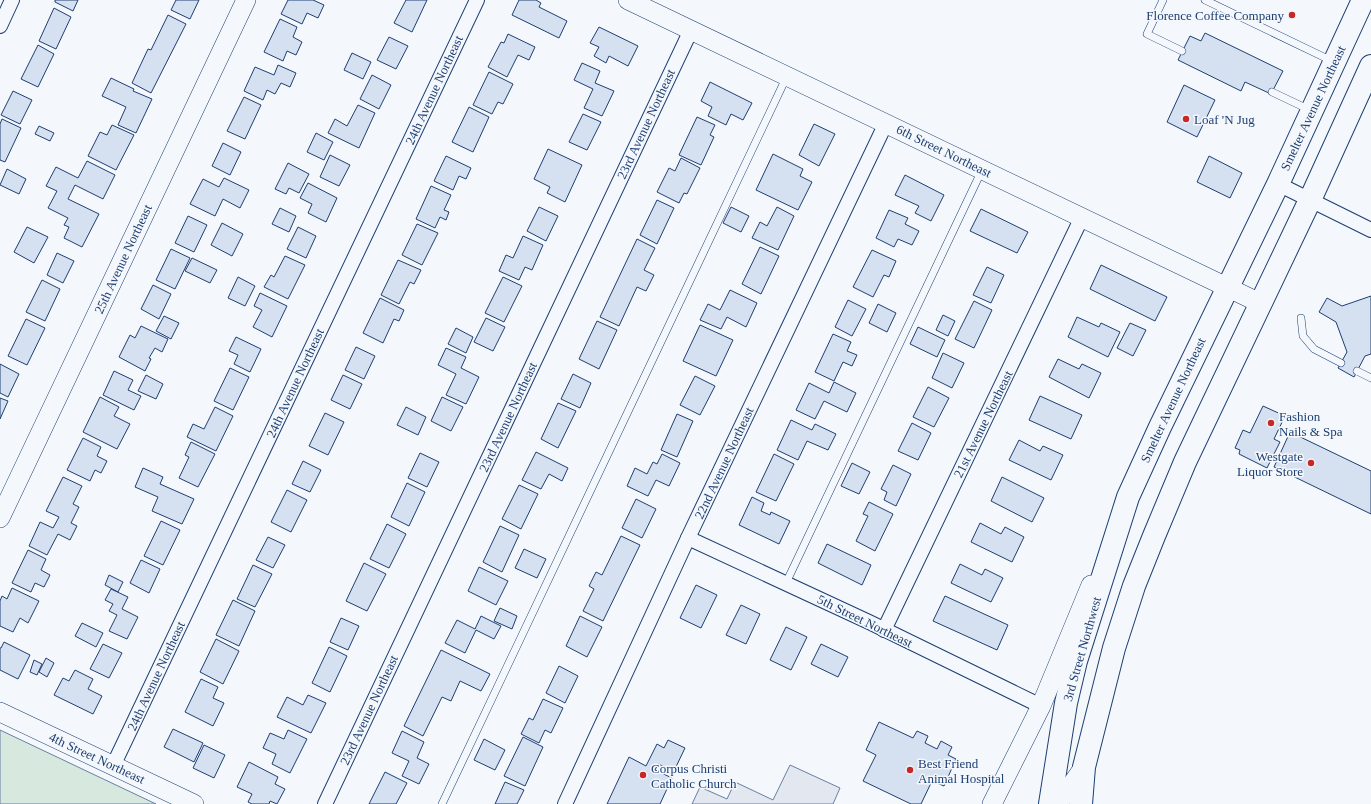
<svg xmlns="http://www.w3.org/2000/svg" width="1371" height="804" font-family="Georgia,serif">
<style>
.green{fill:#d7e8df;stroke:#687fa3}
.parking{fill:#e3e8f0;stroke:#687fa3}
.building{fill:#d5e0f0;stroke:#1d3f73}
.lines{fill:none;stroke-linecap:round;stroke-linejoin:round}
.lane-casing{stroke:#1d3f73;stroke-width:8}
.street-casing{stroke:#1d3f73;stroke-width:16}
.secondary-casing{stroke:#1d3f73;stroke-width:20}
.highway-casing{stroke:#1d3f73;stroke-width:24}
.lane{stroke:#f4f7fb;stroke-width:7}
.street{stroke:#f4f7fb;stroke-width:14}
.secondary{stroke:#f4f7fb;stroke-width:19}
.highway{stroke:#f4f7fb;stroke-width:22}
.poi-dot{fill:#c62828;stroke:#f4f7fb;stroke-width:1.5}
.labels{text-anchor:middle;dominant-baseline:central;stroke-width:3;stroke-linejoin:round;paint-order:stroke}
.poi-label{font-size:13px;fill:#1d3f73;stroke:#f4f7fb;text-anchor:start}
.street-label{font-size:13px;fill:#1d3f73;stroke:#f4f7fb}
</style>
<rect width="100%" height="100%" fill="#f4f7fb"/>
<polygon class="green" points="0,730 156,804 0,804"/>
<polygon class="parking" points="790,765 840,788 833,804 692,804 700,787 727,799 735,782 773,800"/>
<g class="building">
<polygon points="55,0 78,0 73,11 55,2"/>
<polygon points="176,0 199,0 190,19 171,10"/>
<polygon points="288,0 313,0 324,5 318,18 307,13 302,24 281,14"/>
<polygon points="406,0 427,0 412,32 394,23"/>
<polygon points="519,0 536,0 541,3 539,7 567,21 559,38 512,15"/>
<polygon points="54,8 71,17 56,49 39,41"/>
<polygon points="168,15 186,24 151,93 132,83 148,49 151,50"/>
<polygon points="280,19 297,27 293,37 302,42 296,55 287,51 283,61 264,52"/>
<polygon points="599,27 638,46 628,66 609,56 606,63 594,56 599,47 590,43"/>
<polygon points="1205,33 1283,71 1271,94 1245,82 1241,91 1178,60 1190,36 1201,41"/>
<polygon points="508,34 535,47 529,60 518,55 507,77 488,67 501,42 504,43"/>
<polygon points="389,37 408,46 396,69 377,60"/>
<polygon points="38,45 54,54 38,87 21,79"/>
<polygon points="352,53 371,62 363,79 344,70"/>
<polygon points="582,63 600,71 595,83 614,91 602,116 584,108 593,89 574,80"/>
<polygon points="278,65 296,73 290,87 281,83 275,94 267,90 263,100 244,91 255,67 274,75"/>
<polygon points="489,72 513,84 503,104 498,102 492,114 473,105"/>
<polygon points="372,75 391,85 379,109 360,99"/>
<polygon points="111,78 134,89 133,91 152,99 136,133 118,125 126,107 102,96"/>
<polygon points="710,82 752,103 743,120 731,114 726,125 708,116 712,107 701,101"/>
<polygon points="1184,85 1215,100 1197,137 1167,122"/>
<polygon points="13,91 32,100 20,124 1,115"/>
<polygon points="244,97 261,105 245,139 227,131"/>
<polygon points="358,105 375,113 359,148 328,133 335,119 347,126"/>
<polygon points="469,107 489,117 473,152 452,142"/>
<polygon points="583,114 601,122 587,150 569,142"/>
<polygon points="697,117 715,125 710,135 714,137 701,165 679,155"/>
<polygon points="2,119 21,128 5,162 0,160 0,124"/>
<polygon points="814,124 835,134 819,166 799,155"/>
<polygon points="112,125 134,135 116,170 88,156 100,132 107,135"/>
<polygon points="39,126 54,133 50,141 35,134"/>
<polygon points="316,133 333,142 324,160 307,152"/>
<polygon points="223,143 241,152 230,175 212,166"/>
<polygon points="548,149 582,165 565,202 547,193 550,187 534,179"/>
<polygon points="773,154 803,169 800,176 812,182 798,210 756,190"/>
<polygon points="330,155 350,165 339,186 320,177"/>
<polygon points="446,156 471,168 466,179 459,176 453,190 434,181"/>
<polygon points="1209,156 1242,173 1230,198 1197,182"/>
<polygon points="681,158 700,168 687,194 684,193 679,203 657,192 669,168 675,171"/>
<polygon points="87,161 115,175 103,199 75,185 68,199 99,214 82,247 64,238 69,227 64,225 68,218 48,208 57,191 46,186 56,167 78,178"/>
<polygon points="288,163 309,174 299,193 289,188 286,194 275,189"/>
<polygon points="7,169 26,179 19,194 0,185"/>
<polygon points="905,175 944,195 931,221 915,213 919,206 895,195"/>
<polygon points="224,178 249,190 240,208 223,199 215,216 190,204 203,179 219,187"/>
<polygon points="308,183 337,198 326,222 308,213 312,204 300,198"/>
<polygon points="431,186 451,195 444,210 449,212 446,220 440,217 435,228 416,219"/>
<polygon points="657,200 674,208 657,244 640,235"/>
<polygon points="539,207 558,216 546,241 527,231"/>
<polygon points="731,207 749,216 741,232 723,223"/>
<polygon points="777,207 794,216 778,250 752,238 760,222 767,226"/>
<polygon points="280,208 296,216 289,232 272,224"/>
<polygon points="981,209 1028,232 1017,253 970,231"/>
<polygon points="889,210 908,218 905,224 919,231 912,245 898,239 894,247 876,238"/>
<polygon points="188,216 207,225 194,252 175,243"/>
<polygon points="222,223 243,234 232,256 211,245"/>
<polygon points="417,224 438,233 422,265 402,255"/>
<polygon points="27,227 48,237 34,263 14,252"/>
<polygon points="298,227 316,236 306,258 287,249"/>
<polygon points="523,236 543,245 532,270 525,267 519,280 499,271 506,255 513,258"/>
<polygon points="637,239 655,248 644,270 654,275 646,291 637,287 619,326 600,317"/>
<polygon points="760,247 779,256 761,294 742,284"/>
<polygon points="171,249 190,258 175,289 156,280"/>
<polygon points="872,250 896,261 889,277 884,275 873,297 853,287"/>
<polygon points="57,253 74,261 63,283 47,275"/>
<polygon points="285,256 305,265 288,299 264,287 271,275 274,277"/>
<polygon points="192,258 217,270 210,283 185,271"/>
<polygon points="398,260 421,270 414,284 410,282 399,304 381,295"/>
<polygon points="1101,265 1167,297 1155,321 1090,289"/>
<polygon points="987,267 1004,275 991,303 973,295"/>
<polygon points="238,277 255,286 245,306 228,298"/>
<polygon points="503,277 522,286 504,322 485,313"/>
<polygon points="42,280 60,289 45,321 26,312"/>
<polygon points="153,285 171,294 159,319 141,309"/>
<polygon points="730,290 757,303 746,327 727,317 721,329 700,320 708,304 720,310"/>
<polygon points="260,293 287,306 272,337 253,327 262,310 254,306"/>
<polygon points="1371,296 1371,354 1365,356 1354,377 1338,368 1347,352 1336,322 1319,312 1327,298 1342,306"/>
<polygon points="380,298 404,310 399,321 394,319 383,343 363,333"/>
<polygon points="848,300 866,309 852,336 835,327"/>
<polygon points="974,301 992,310 974,348 955,339"/>
<polygon points="878,304 896,313 887,332 869,323"/>
<polygon points="943,315 955,321 948,336 936,330"/>
<polygon points="164,316 179,323 171,339 156,331"/>
<polygon points="1077,317 1099,327 1101,323 1120,332 1108,357 1068,337"/>
<polygon points="486,318 505,327 493,351 474,342"/>
<polygon points="26,319 45,328 27,365 8,356"/>
<polygon points="597,321 617,330 599,369 579,359"/>
<polygon points="1130,323 1146,330 1133,356 1117,348"/>
<polygon points="700,325 733,340 716,376 683,361"/>
<polygon points="141,326 168,339 162,352 155,348 149,358 151,359 145,371 119,357 130,335 135,338"/>
<polygon points="918,327 945,340 937,357 910,344"/>
<polygon points="456,328 473,337 466,353 448,344"/>
<polygon points="833,334 851,342 847,351 857,355 852,366 843,362 834,381 815,372"/>
<polygon points="236,337 261,349 250,372 234,364 238,355 229,351"/>
<polygon points="356,347 375,356 364,379 345,370"/>
<polygon points="446,348 466,357 461,368 479,377 466,404 446,395 456,374 438,365"/>
<polygon points="943,353 964,363 952,388 932,378"/>
<polygon points="1058,359 1079,369 1082,364 1101,373 1089,398 1049,377"/>
<polygon points="0,364 19,374 8,397 0,393"/>
<polygon points="230,368 249,377 233,410 214,401"/>
<polygon points="114,371 133,380 128,390 141,396 134,410 103,395"/>
<polygon points="573,374 591,383 580,408 561,399"/>
<polygon points="146,375 163,384 156,399 138,391"/>
<polygon points="343,375 362,384 350,409 331,400"/>
<polygon points="695,376 715,386 700,415 680,405"/>
<polygon points="834,382 856,393 847,412 824,401 815,419 796,410 809,383 829,393"/>
<polygon points="928,387 949,398 934,427 913,417"/>
<polygon points="1040,396 1082,415 1071,439 1029,420"/>
<polygon points="100,397 119,407 114,416 130,424 117,449 83,432"/>
<polygon points="442,397 463,407 451,431 431,421"/>
<polygon points="0,398 8,401 0,419"/>
<polygon points="558,403 576,411 558,448 541,439"/>
<polygon points="1263,406 1285,416 1274,439 1280,442 1267,468 1239,454 1240,450 1235,448 1243,430 1250,433"/>
<polygon points="215,407 233,416 216,451 187,437 193,424 204,429"/>
<polygon points="406,407 426,417 418,435 397,425"/>
<polygon points="325,413 344,422 328,455 309,446"/>
<polygon points="677,414 693,421 677,457 661,450"/>
<polygon points="791,420 812,430 815,424 836,434 828,450 807,441 798,460 777,450"/>
<polygon points="912,423 931,433 918,460 898,451"/>
<polygon points="1290,432 1371,471 1371,514 1274,467"/>
<polygon points="83,438 101,447 97,456 107,461 101,473 95,470 90,481 67,470"/>
<polygon points="1019,440 1040,451 1043,446 1063,455 1051,480 1009,460"/>
<polygon points="191,442 215,454 198,487 179,478 189,457 185,455"/>
<polygon points="536,452 568,468 562,481 549,474 541,489 522,480"/>
<polygon points="420,453 439,462 427,487 408,478"/>
<polygon points="662,454 680,463 669,486 656,480 648,496 627,486 635,468 647,474 653,462 657,464"/>
<polygon points="774,454 794,464 776,501 756,492"/>
<polygon points="303,461 321,470 310,492 292,484"/>
<polygon points="852,463 870,472 859,494 841,486"/>
<polygon points="893,465 911,474 896,506 884,500 887,492 881,489"/>
<polygon points="143,468 163,477 160,484 194,499 182,524 152,511 158,497 135,487"/>
<polygon points="63,477 82,486 73,504 79,507 71,523 77,526 70,540 58,534 47,555 29,546 40,522 53,528 59,517 46,511"/>
<polygon points="1002,477 1044,498 1032,522 991,501"/>
<polygon points="407,483 425,492 409,526 391,517"/>
<polygon points="519,485 538,494 521,529 502,519"/>
<polygon points="287,490 307,500 291,532 271,522"/>
<polygon points="752,497 764,503 761,511 770,515 771,512 790,521 779,544 739,525"/>
<polygon points="636,499 656,509 642,538 622,528"/>
<polygon points="869,502 893,514 875,551 856,541 868,516 863,514"/>
<polygon points="161,521 180,530 163,565 144,556"/>
<polygon points="980,523 1001,534 1005,527 1024,537 1012,562 971,542"/>
<polygon points="387,524 406,534 389,568 370,559"/>
<polygon points="500,526 519,535 502,572 483,562"/>
<polygon points="621,536 640,545 603,621 583,611 594,589 589,586 596,572 602,575"/>
<polygon points="268,537 285,545 273,568 256,560"/>
<polygon points="827,544 871,565 862,585 818,563"/>
<polygon points="524,549 546,559 537,578 515,568"/>
<polygon points="28,550 46,559 41,570 50,575 44,587 35,583 31,592 12,583"/>
<polygon points="141,560 160,569 149,593 130,583"/>
<polygon points="364,563 386,574 367,611 346,601"/>
<polygon points="960,564 982,575 985,569 1003,578 991,602 951,583"/>
<polygon points="253,565 272,574 255,607 237,599"/>
<polygon points="479,567 508,581 496,605 468,591"/>
<polygon points="109,575 123,582 118,592 105,585"/>
<polygon points="696,585 717,595 701,628 680,618"/>
<polygon points="12,588 39,601 28,623 20,618 13,632 0,626 0,601 2,596 7,599"/>
<polygon points="111,589 128,597 122,609 138,617 127,639 109,631 117,615 109,611 113,604 105,600"/>
<polygon points="945,596 1008,625 997,650 933,621"/>
<polygon points="233,600 255,611 239,646 216,635"/>
<polygon points="741,605 760,614 746,644 726,635"/>
<polygon points="500,608 517,616 512,629 494,621"/>
<polygon points="481,616 501,626 494,639 476,630 465,653 445,643 457,620 475,629"/>
<polygon points="580,616 602,627 587,657 566,646"/>
<polygon points="341,618 359,626 348,650 330,642"/>
<polygon points="82,623 103,633 96,647 75,636"/>
<polygon points="786,627 807,637 791,670 770,660"/>
<polygon points="216,639 239,651 223,684 200,672"/>
<polygon points="4,642 30,655 18,679 0,670 0,648 1,648"/>
<polygon points="103,644 122,653 109,678 90,669"/>
<polygon points="821,644 848,657 838,677 811,664"/>
<polygon points="329,647 347,656 330,692 312,683"/>
<polygon points="441,650 490,674 481,691 460,681 451,701 442,697 423,736 404,726"/>
<polygon points="46,658 54,663 47,677 39,672"/>
<polygon points="34,660 42,664 37,675 30,672"/>
<polygon points="559,666 578,676 565,703 546,693"/>
<polygon points="75,670 93,679 88,689 102,696 93,714 54,695 63,678 69,681"/>
<polygon points="201,679 218,687 213,698 224,703 213,726 185,712"/>
<polygon points="308,695 326,703 311,733 277,717 287,697 303,705"/>
<polygon points="543,699 563,708 551,733 545,730 539,743 521,734 529,718 533,720"/>
<polygon points="879,722 913,738 917,731 928,736 925,743 937,749 941,741 952,747 948,755 956,759 944,786 932,781 921,804 911,804 863,781 876,755 866,750"/>
<polygon points="173,729 203,743 194,762 164,747"/>
<polygon points="288,730 307,739 290,773 272,764 276,754 263,748 270,733 284,739"/>
<polygon points="402,731 424,742 417,758 429,764 419,784 402,776 409,761 392,753"/>
<polygon points="523,737 543,747 525,786 504,776"/>
<polygon points="484,739 505,750 495,770 474,760"/>
<polygon points="668,740 685,748 674,771 658,764 655,770 672,778 660,804 607,804 629,757 646,766 657,744 664,748"/>
<polygon points="204,745 225,755 214,778 193,768"/>
<polygon points="249,762 278,777 275,784 285,789 277,804 270,801 269,804 252,804 248,802 252,794 237,787"/>
<polygon points="385,772 407,783 396,804 369,804"/>
<polygon points="505,782 524,790 517,804 495,804"/>
</g>
<g class="lines">
<g class="lane-casing">
<g id="lane">
<polyline points="1163,0 1147,34 1182,51"/>
<polyline points="1205,0 1332,61"/>
<polyline points="1272,92 1310,110"/>
<polyline points="1301,318 1303,336 1314,349 1341,363"/>
<polyline points="1357,371 1371,378"/>
<polyline points="786,583 982,170"/>
<polyline points="442,804 787,76"/>
</g>
</g>
<g class="street-casing">
<g id="street">
<polyline points="0,26 12,0"/>
<polyline points="1278,184 1371,230"/>
<polyline points="688,538 869,622 1041,706"/>
<polyline points="884,630 1082,217"/>
<polyline points="113,766 477,0"/>
<polyline points="325,804 691,30"/>
<polyline points="565,804 688,538 886,123"/>
</g>
</g>
<g class="secondary-casing">
<g id="secondary">
<polyline points="628,0 1260,303"/>
<polyline points="0,518 246,0"/>
<polyline points="0,712 194,804"/>
<polyline points="992,804 1041,706 1091,585"/>
<polyline points="1058,804 1084,767"/>
</g>
</g>
<g class="highway-casing">
<g id="highway">
<polyline points="1050,804 1066,703 1076,661 1128,497 1160,427 1278,184 1363,0"/>
<polyline points="1081,804 1084,767 1114,648 1134,586 1154,536 1185,462 1310,200 1371,66"/>
</g>
</g>
<use href="#lane" class="lane"/>
<use href="#street" class="street"/>
<use href="#secondary" class="secondary"/>
<use href="#highway" class="highway"/>
</g>
<g class="poi-dot">
<circle cx="1292" cy="15" r="4"/>
<circle cx="1186" cy="119" r="4"/>
<circle cx="1271" cy="423" r="4"/>
<circle cx="1311" cy="463" r="4"/>
<circle cx="910" cy="770" r="4"/>
<circle cx="643" cy="775" r="4"/>
</g>
<g class="labels">
<g class="poi-label">
<text x="1284" y="15" text-anchor="end">Florence Coffee Company</text>
<text x="1194" y="119">Loaf 'N Jug</text>
<text x="1279" y="416">Fashion<tspan x="1279" dy="15">Nails &amp; Spa</tspan></text>
<text x="1303" y="456" text-anchor="end">Westgate<tspan x="1303" dy="15">Liquor Store</tspan></text>
<text x="918" y="763">Best Friend<tspan x="918" dy="15">Animal Hospital</tspan></text>
<text x="651" y="768">Corpus Christi<tspan x="651" dy="15">Catholic Church</tspan></text>
</g>
<g class="street-label">
<text transform="translate(434 90) rotate(-65)">24th Avenue Northeast</text>
<text transform="translate(1313 108) rotate(-65)">Smelter Avenue Northeast</text>
<text transform="translate(646 124) rotate(-65)">23rd Avenue Northeast</text>
<text transform="translate(944 151) rotate(26)">6th Street Northeast</text>
<text transform="translate(123 259) rotate(-65)">25th Avenue Northeast</text>
<text transform="translate(295 383) rotate(-65)">24th Avenue Northeast</text>
<text transform="translate(1173 400) rotate(-65)">Smelter Avenue Northeast</text>
<text transform="translate(508 417) rotate(-65)">23rd Avenue Northeast</text>
<text transform="translate(983 424) rotate(-64)">21st Avenue Northeast</text>
<text transform="translate(724 463) rotate(-65)">22nd Avenue Northeast</text>
<text transform="translate(865 621) rotate(26)">5th Street Northeast</text>
<text transform="translate(1082 649) rotate(-74)">3rd Street Northwest</text>
<text transform="translate(156 676) rotate(-65)">24th Avenue Northeast</text>
<text transform="translate(369 710) rotate(-65)">23rd Avenue Northeast</text>
<text transform="translate(97 758) rotate(25)">4th Street Northeast</text>
</g>
</g>
</svg>
